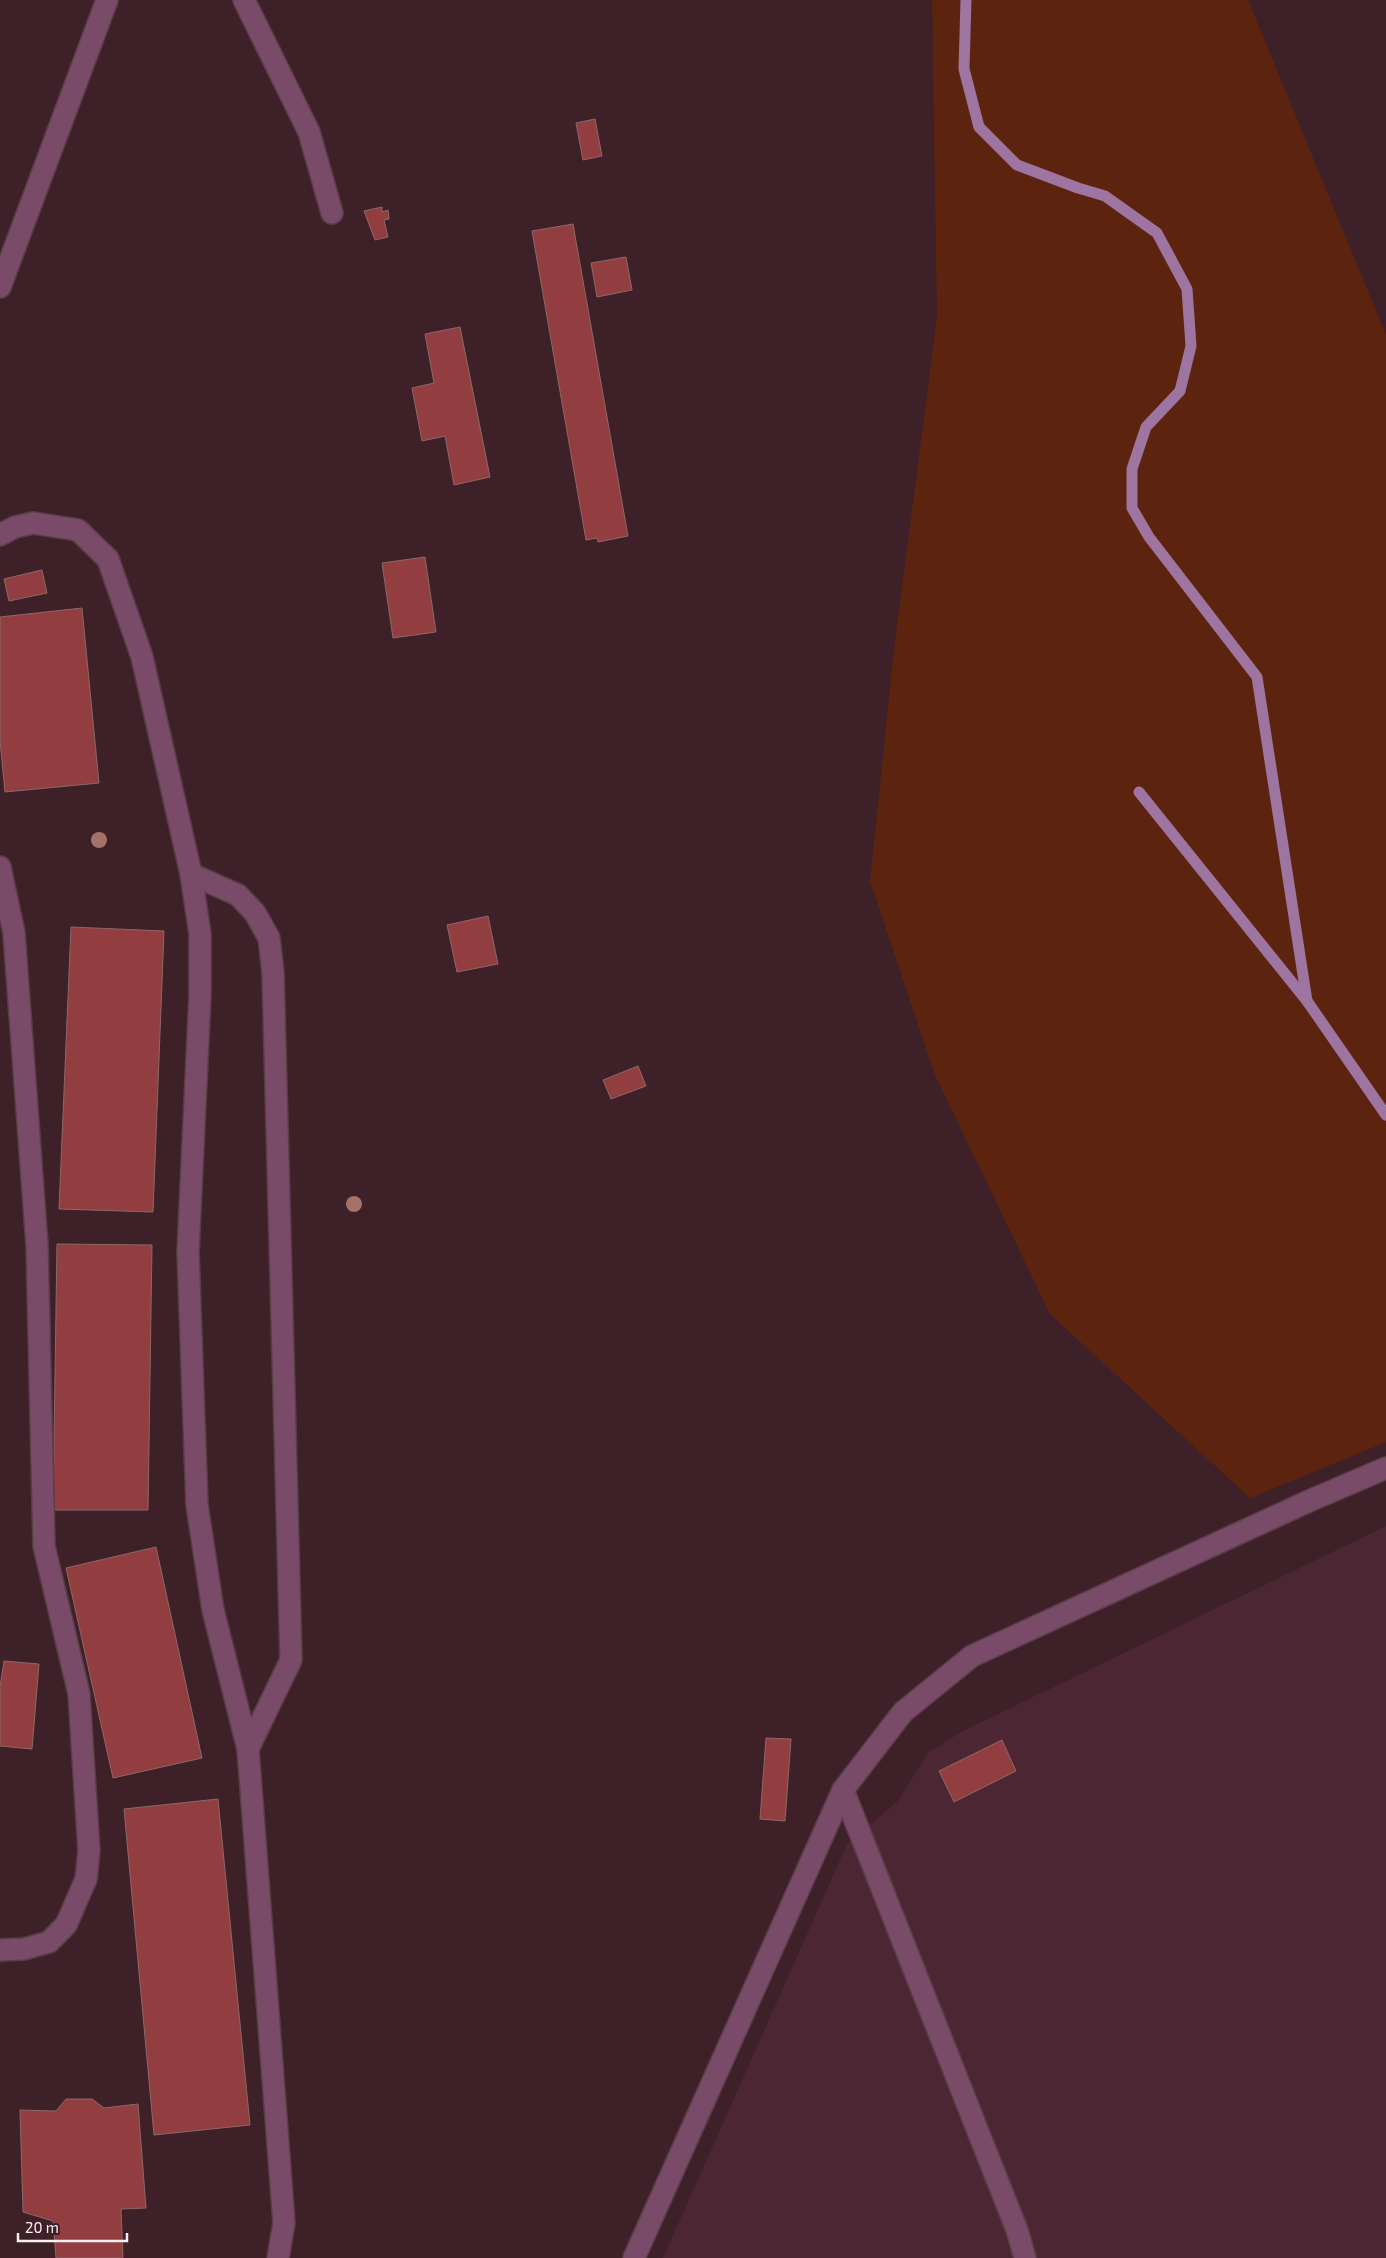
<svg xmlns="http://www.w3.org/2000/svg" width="1386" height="2258" font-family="'Exo 2',sans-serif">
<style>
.built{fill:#4c2632}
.green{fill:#5c240e}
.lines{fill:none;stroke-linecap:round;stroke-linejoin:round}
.stream{stroke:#9e74a0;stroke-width:11}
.building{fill:#923e40;stroke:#8d6866}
.service-casing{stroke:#593d45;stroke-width:24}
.service{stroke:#7a4a69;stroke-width:21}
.tree{fill:#a57269}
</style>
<rect width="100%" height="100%" fill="#3e2029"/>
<polygon class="built" points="1386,1526 1386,2258 663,2258 847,1844 898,1801 928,1753 961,1732"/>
<polygon class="green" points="932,0 1248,0 1386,335 1386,1442 1250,1498 1050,1314 935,1075 870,881 894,649 937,317"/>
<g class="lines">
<g class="stream">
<polyline points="966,0 964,69 979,127 1017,165 1078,188 1105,196 1157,233 1187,289 1191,346 1180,391 1146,427 1132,469 1132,508 1149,537 1257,677 1307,1001"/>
<polyline points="1139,792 1307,1001 1386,1115"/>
</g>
</g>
<g class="building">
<polygon points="595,119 602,156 583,160 576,123"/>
<polygon points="382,207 382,212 388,210 389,219 384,220 388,237 375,240 364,211"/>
<polygon points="573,224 628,536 598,542 597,538 586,540 532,231"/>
<polygon points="626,257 632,290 597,297 591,263"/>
<polygon points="460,327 490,477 454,485 445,436 422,441 412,388 434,383 425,334"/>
<polygon points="425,557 436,632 393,638 382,563"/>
<polygon points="42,570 47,593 9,601 4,579"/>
<polygon points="82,608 99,783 5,792 0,740 0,617"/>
<polygon points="488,916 498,964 457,972 447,925"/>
<polygon points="71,927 164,931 153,1212 59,1209"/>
<polygon points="638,1066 646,1086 611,1099 603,1080"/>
<polygon points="57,1244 152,1245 148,1510 53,1510"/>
<polygon points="156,1547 202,1758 113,1778 66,1568"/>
<polygon points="4,1661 39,1664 32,1749 0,1746 0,1687"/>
<polygon points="766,1738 791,1739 785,1821 760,1819"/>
<polygon points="1002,1740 1016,1771 954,1802 939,1771"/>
<polygon points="218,1799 250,2125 154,2135 124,1809"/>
<polygon points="66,2099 92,2099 104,2108 138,2104 146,2208 121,2209 123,2258 56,2258 53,2221 23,2212 20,2110 56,2111"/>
</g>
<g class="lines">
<g class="service-casing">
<g id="service">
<polyline points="244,0 309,132 332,213"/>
<polyline points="0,287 107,0"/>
<polyline points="0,535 15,527 33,523 78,530 108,559 142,657 191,874 200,934 200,995 188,1252 197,1505 213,1610 248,1749"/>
<polyline points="0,867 14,933 37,1245 44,1546 79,1694 89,1851 86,1879 66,1925 49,1942 24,1949 0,1950"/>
<polyline points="191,874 238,895 255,913 269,938 273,973 291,1660 248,1749 284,2223 278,2258"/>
<polyline points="843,1790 1017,2230 1025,2258"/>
<polyline points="634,2258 843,1790 903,1712 972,1656 1309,1501 1386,1468"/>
</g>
</g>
<use href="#service" class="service"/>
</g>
<g class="tree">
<circle cx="99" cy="840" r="8"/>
<circle cx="354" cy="1204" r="8"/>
</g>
<path d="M18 2233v8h109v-8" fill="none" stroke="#ffeef2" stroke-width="2.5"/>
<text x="25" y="2233" font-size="15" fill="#ffeef2" stroke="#3e2029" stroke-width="4" paint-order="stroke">20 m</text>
</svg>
